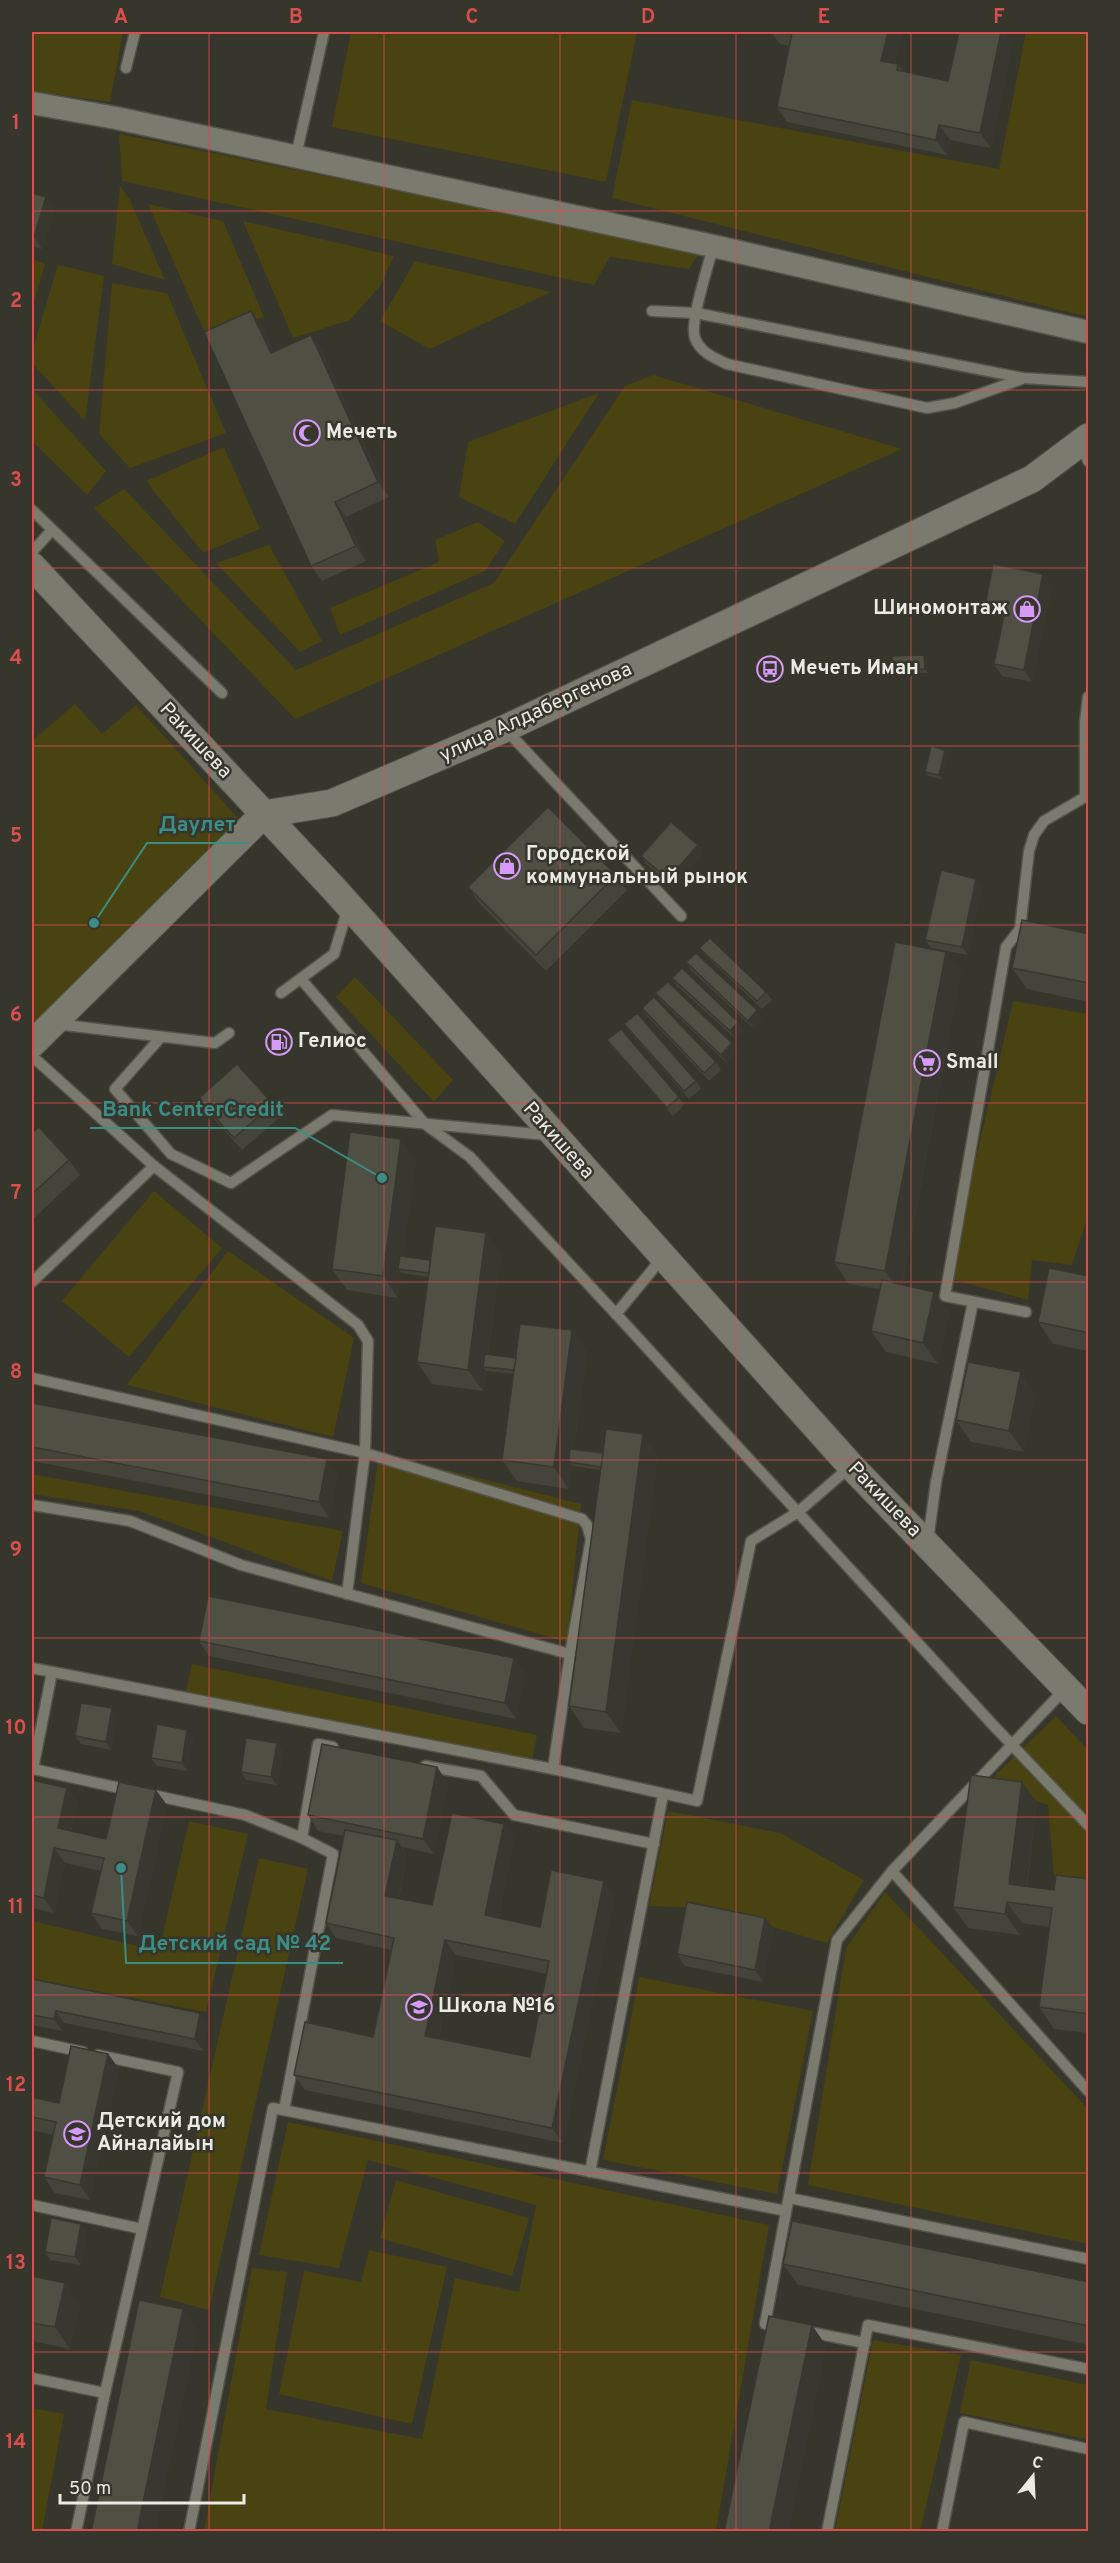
<svg xmlns="http://www.w3.org/2000/svg" width="1120" height="2563" font-family="Overpass,sans-serif">
<style>
.green{fill:#484310}
.lines{fill:none;stroke-linecap:round;stroke-linejoin:round}
.service-casing{stroke:#53534a;stroke-width:13}
.minor-casing{stroke:#53534a;stroke-width:25}
.tertiary-casing{stroke:#53534a;stroke-width:29}
.service{stroke:#7b7a6f;stroke-width:10}
.minor{stroke:#7b7a6f;stroke-width:22}
.tertiary{stroke:#7b7a6f;stroke-width:27}
.wall{fill:#45443a;fill-rule:evenodd}
.shaded-wall{fill:#383730}
.building{fill:#504f44;stroke:#383730;stroke-width:1.5;fill-rule:evenodd}
.grid{fill:none;stroke:#da4f4e;stroke-width:1.5;stroke-opacity:0.55}
.labels{text-anchor:middle;dominant-baseline:central;stroke-width:5;stroke-linejoin:round;paint-order:stroke}
.poi-label{font-size:20px;font-weight:bold;fill:#ebebe5;stroke:#36362c;text-anchor:start}
.street-label{font-size:20px;fill:#ebebe5;stroke:#36362c}
.leader{fill:none;stroke:#3b8d86;stroke-width:2}
.callout-dot{fill:#3b8d86;stroke:#36362c;stroke-width:2}
.callout-label{font-size:21px;text-anchor:middle;font-weight:bold;fill:#3b8d86;stroke:#36362c;stroke-width:5;stroke-linejoin:round;paint-order:stroke}
.neatline{fill:none;stroke:#da4f4e;stroke-width:2}
.grid-label{font-size:20px;text-anchor:middle;font-weight:bold;fill:#da4f4e}
</style>
<rect width="100%" height="100%" fill="#36362c"/>
<g class="green">
<polygon points="32,32 123,32 110,102 32,91"/>
<polygon points="351,32 637,32 606,182 332,127"/>
<polygon points="1026,32 1088,32 1088,317 612,198 632,100 999,169"/>
<polygon points="119,134 700,252 689,269 610,257 594,285 122,181"/>
<polygon points="120,186 130,200 165,280 112,264"/>
<polygon points="148,204 223,221 264,317 205,333"/>
<polygon points="243,221 394,256 380,286 350,320 293,338"/>
<polygon points="32,259 45,264 32,309"/>
<polygon points="415,261 551,292 430,349 380,321"/>
<polygon points="58,265 104,276 85,421 32,363 32,352"/>
<polygon points="112,283 167,293 226,433 130,468 99,434"/>
<polygon points="653,375 902,449 295,719 94,508 124,489 296,670 494,583 625,386"/>
<polygon points="32,389 106,471 87,495 32,441"/>
<polygon points="599,393 515,524 459,497 468,442"/>
<polygon points="224,447 260,529 203,553 146,481"/>
<polygon points="478,522 505,541 485,571 340,635 330,608 439,562 435,540"/>
<polygon points="269,545 322,641 300,652 216,563"/>
<polygon points="75,704 102,734 136,705 246,827 32,1024 32,741"/>
<polygon points="355,977 453,1080 434,1102 336,997"/>
<polygon points="1013,1001 1088,1014 1088,1216 1072,1265 1032,1260 1028,1300 948,1278"/>
<polygon points="154,1191 222,1248 129,1357 62,1301"/>
<polygon points="228,1251 354,1338 333,1437 127,1385"/>
<polygon points="379,1453 581,1504 567,1642 361,1583"/>
<polygon points="32,1474 343,1531 332,1581 139,1511 32,1494"/>
<polygon points="192,1664 537,1735 532,1761 186,1692"/>
<polygon points="1056,1716 1088,1750 1088,1889 1054,1876 1048,1805 986,1784"/>
<polygon points="668,1811 780,1833 864,1880 827,1943 708,1908 649,1906"/>
<polygon points="189,1821 248,1834 206,2012 32,1979 32,1921 159,1951"/>
<polygon points="259,1858 308,1869 209,2310 160,2297"/>
<polygon points="885,1892 1088,2109 1088,2244 808,2185 846,1948"/>
<polygon points="639,1977 813,2011 777,2194 603,2160"/>
<polygon points="288,2122 769,2225 716,2531 204,2531 252,2268 287,2272 266,2409 422,2439 455,2278 519,2292 536,2205 368,2160 339,2268 259,2255"/>
<polygon points="396,2180 529,2218 512,2276 380,2238"/>
<polygon points="369,2250 447,2267 412,2424 279,2394 304,2271 361,2282"/>
<polygon points="873,2340 961,2355 920,2531 835,2531"/>
<polygon points="971,2360 1088,2385 1088,2439 960,2413"/>
<polygon points="32,2408 64,2414 42,2531 32,2531"/>
</g>
<g class="lines">
<g class="service-casing">
<g id="service">
<polyline points="126,68 135,32"/>
<polyline points="296,156 324,32"/>
<path d="M713 246C709 265 689 322 695 338 700 352 714 358 727 364L927 408 955 403 1022 379"/>
<polyline points="652,311 696,313 1023,378 1088,382"/>
<polyline points="1081,443 1088,461"/>
<polyline points="32,510 222,693"/>
<polyline points="32,552 51,531"/>
<polyline points="505,729 681,916"/>
<polyline points="1085,797 1085,722 1088,697"/>
<polyline points="301,979 425,1124 470,1157 616,1314 663,1257"/>
<polyline points="281,993 334,954 348,908"/>
<polyline points="56,1024 215,1043 229,1033"/>
<polyline points="161,1037 115,1089 171,1154 231,1183 332,1115 547,1135"/>
<polyline points="32,1056 154,1166 358,1325 368,1341 365,1453 582,1519 587,1525 591,1539 570,1654"/>
<polyline points="32,1282 154,1166"/>
<polyline points="1026,1312 945,1296 1006,947 1020,929 1029,851 1034,835 1044,821 1085,797 1088,798"/>
<polyline points="616,1314 993,1725 1088,1825"/>
<polyline points="32,1378 365,1453 347,1594"/>
<polyline points="32,1505 130,1521 241,1565 570,1654 553,1769"/>
<polyline points="928,1540 936,1482 973,1302"/>
<polyline points="32,1668 553,1769 697,1801 751,1541 798,1512 851,1466"/>
<polyline points="52,1672 33,1769 129,1790"/>
<polyline points="1065,1689 892,1871 1088,2091"/>
<polyline points="425,1766 481,1776 514,1815 654,1844"/>
<polyline points="148,1794 245,1815 302,1838 333,1854 284,2110"/>
<polyline points="302,1838 318,1744 333,1747"/>
<polyline points="32,2041 83,2052"/>
<polyline points="98,2055 178,2072 105,2393"/>
<polyline points="590,2172 663,1795"/>
<polyline points="789,2198 1088,2259"/>
<polyline points="32,2205 142,2229"/>
<polyline points="780,2327 765,2324 837,1940 892,1871"/>
<polyline points="804,2331 865,2343"/>
<polyline points="32,2378 105,2393 76,2532"/>
<polyline points="189,2532 273,2108 786,2211"/>
<polyline points="827,2532 868,2325 1088,2369"/>
<polyline points="942,2532 964,2422 1088,2449"/>
</g>
</g>
<g class="minor-casing">
<polyline id="minor" points="32,103 116,118 713,246 1088,332"/>
</g>
<g class="tertiary-casing">
<g id="tertiary">
<polyline points="32,566 335,890 851,1466 1088,1711"/>
<polyline points="32,1044 264,814 332,803 504,729 1032,479 1088,437"/>
</g>
</g>
<use href="#service" class="service"/>
<use href="#minor" class="minor"/>
<use href="#tertiary" class="tertiary"/>
</g>
<g class="wall">
<polygon points="771,32 902,32 895,64 898,64 903,71 948,81 959,32 1003,32 1012,45 991,148 950,140 947,155 787,122 777,107 789,46 780,44"/>
<polygon points="32,193 55,209 42,249 32,246"/>
<polygon points="262,326 274,352 311,335 322,350 389,497 346,517 366,561 322,581 311,566"/>
<polygon points="1052,586 1032,682 1002,676 994,664 1004,615 994,613 986,601"/>
<polygon points="926,659 928,673 897,674 894,670"/>
<polygon points="945,750 948,754 942,779 928,776 925,772"/>
<polygon points="698,845 703,853 673,887 646,864 641,856"/>
<polygon points="616,875 627,890 546,971 479,903 468,887"/>
<polygon points="976,879 982,887 968,955 931,948 925,940"/>
<polygon points="1089,934 1089,1002 1027,989 1012,968"/>
<polygon points="699,948 766,992 772,1000 762,1009 705,955"/>
<polygon points="946,952 961,973 902,1284 934,1292 949,1313 938,1364 886,1352 871,1331 880,1289 849,1284 834,1262"/>
<polygon points="686,962 762,1018 754,1029 691,970"/>
<polygon points="672,978 744,1030 736,1039 677,986"/>
<polygon points="655,993 738,1051 727,1063 661,1001"/>
<polygon points="642,1008 716,1062 721,1070 709,1081 647,1016"/>
<polygon points="624,1024 696,1081 701,1089 689,1099 630,1032"/>
<polygon points="607,1040 679,1097 684,1105 673,1116 613,1048"/>
<polygon points="198,1099 273,1104 281,1116 242,1150 206,1110"/>
<polygon points="32,1133 69,1160 80,1175 32,1220"/>
<polygon points="416,1161 403,1257 430,1260 486,1233 501,1254 488,1354 516,1358 572,1330 587,1352 574,1449 603,1453 658,1455 621,1733 584,1728 569,1706 601,1470 572,1466 569,1489 517,1481 502,1460 514,1374 486,1371 483,1391 432,1384 417,1362 428,1277 401,1273 398,1298 347,1290 332,1269"/>
<polygon points="1089,1276 1089,1351 1053,1344 1038,1322"/>
<polygon points="1036,1394 1024,1452 971,1442 956,1420"/>
<polygon points="32,1403 338,1475 329,1518 32,1461"/>
<polygon points="199,1641 514,1658 525,1674 516,1719 209,1656"/>
<polygon points="112,1708 117,1716 111,1750 81,1744 75,1736"/>
<polygon points="187,1730 193,1738 187,1771 157,1766 151,1758"/>
<polygon points="277,1743 283,1751 277,1785 246,1780 241,1772"/>
<path d="M437 1767 448 1783 434 1854 402 1847 407 1856 399 1898 432 1905 504 1824 514 1839 498 1918 540 1927 604 1881 615 1896 563 2143 305 2090 294 2075 373 2037 391 1950 336 1938 326 1923 344 1836 318 1831 308 1815ZM456 1955 547 1974 530 2057 439 2038Z"/>
<polygon points="32,1780 67,1788 77,1803 71,1831 106,1839 167,1805 138,1936 102,1929 91,1913 101,1871 65,1863 54,1913 32,1908"/>
<polygon points="1022,1782 1037,1803 1027,1886 1054,1890 1089,1879 1089,2033 1054,2029 1039,2007 1049,1927 1022,1923 1020,1935 968,1928 953,1907"/>
<polygon points="774,1929 763,1982 685,1966 677,1954"/>
<polygon points="32,1979 208,2025 203,2051 64,2023 62,2031 32,2025"/>
<polygon points="108,2054 119,2069 90,2200 55,2193 44,2177 53,2135 32,2130 32,2097 59,2103"/>
<polygon points="87,2232 81,2265 50,2260 45,2252"/>
<polygon points="783,2264 1089,2282 1089,2345 798,2285"/>
<polygon points="32,2276 65,2283 80,2305 70,2349 32,2341"/>
</g>
<g class="shaded-wall">
<polygon points="888,32 902,32 892,76 881,61"/>
<polygon points="1001,32 1003,32 1012,45 991,148 980,133"/>
<polygon points="939,125 950,140 947,155 936,140"/>
<polygon points="46,197 55,209 42,249 34,237"/>
<polygon points="251,311 262,326 282,368 271,353"/>
<polygon points="311,335 322,350 389,497 378,482"/>
<polygon points="335,502 346,517 366,561 356,546"/>
<polygon points="1043,574 1052,586 1032,682 1024,670"/>
<polygon points="924,655 926,659 928,673 925,669"/>
<polygon points="945,750 948,754 942,779 939,775"/>
<polygon points="698,845 703,853 673,887 668,879"/>
<polygon points="976,879 982,887 968,955 962,947"/>
<polygon points="946,952 961,973 900,1292 885,1271"/>
<polygon points="757,1010 762,1018 754,1029 748,1021"/>
<polygon points="738,1022 744,1030 736,1039 730,1031"/>
<polygon points="732,1043 738,1051 727,1063 721,1055"/>
<polygon points="401,1139 416,1161 402,1270 398,1269 401,1273 398,1298 383,1276"/>
<polygon points="486,1233 501,1254 486,1367 483,1367 486,1371 483,1391 468,1370"/>
<polygon points="934,1292 949,1313 938,1364 923,1343"/>
<polygon points="572,1330 587,1352 572,1463 569,1462 572,1466 569,1489 554,1467"/>
<polygon points="1021,1372 1036,1394 1024,1452 1009,1431"/>
<polygon points="643,1434 658,1455 621,1733 606,1712"/>
<polygon points="327,1459 338,1475 329,1518 319,1502"/>
<polygon points="514,1658 525,1674 516,1719 505,1703"/>
<polygon points="112,1708 117,1716 111,1750 106,1742"/>
<polygon points="187,1730 193,1738 187,1771 182,1763"/>
<polygon points="277,1743 283,1751 277,1785 271,1777"/>
<polygon points="437,1767 448,1783 434,1854 423,1839"/>
<polygon points="1022,1782 1037,1803 1024,1904 1009,1884"/>
<polygon points="67,1788 77,1803 68,1844 58,1828"/>
<polygon points="156,1790 167,1805 138,1936 127,1921"/>
<polygon points="504,1824 514,1839 495,1931 485,1915"/>
<polygon points="397,1840 407,1856 396,1911 385,1896"/>
<polygon points="54,1848 65,1863 54,1913 44,1898"/>
<polygon points="604,1881 615,1896 563,2143 552,2128"/>
<polygon points="1007,1902 1022,1923 1020,1935 1005,1914"/>
<polygon points="765,1918 774,1929 763,1982 755,1970"/>
<polygon points="445,1940 456,1955 436,2051 425,2036"/>
<polygon points="56,2011 64,2023 62,2031 54,2019"/>
<polygon points="200,2013 208,2025 203,2051 195,2039"/>
<polygon points="108,2054 119,2069 90,2200 80,2185"/>
<polygon points="81,2224 87,2232 81,2265 75,2257"/>
<polygon points="65,2283 80,2305 70,2349 55,2327"/>
<polygon points="183,2309 198,2331 156,2532 137,2532"/>
<polygon points="812,2325 827,2347 789,2532 769,2532"/>
</g>
<g class="building">
<polygon points="784,32 888,32 881,61 898,64 897,70 948,81 959,32 1001,32 980,133 939,125 936,140 777,107 792,33"/>
<polygon points="32,193 46,197 34,237 32,237"/>
<polygon points="251,311 271,353 311,335 378,482 335,502 356,546 311,566 204,332"/>
<polygon points="993,564 1043,574 1024,670 994,664 1006,605 986,601"/>
<polygon points="924,655 925,669 894,670 892,656"/>
<polygon points="931,746 945,750 939,775 925,772"/>
<polygon points="548,807 616,875 536,955 468,887"/>
<polygon points="671,822 698,845 668,879 641,856"/>
<polygon points="941,870 976,879 962,947 925,940"/>
<polygon points="1022,920 1089,934 1089,983 1012,968"/>
<polygon points="710,938 766,992 757,1001 699,948"/>
<polygon points="895,942 946,952 885,1271 834,1262"/>
<polygon points="696,953 757,1010 748,1021 686,962"/>
<polygon points="682,968 738,1022 730,1031 672,978"/>
<polygon points="668,982 732,1043 721,1055 655,993"/>
<polygon points="654,997 716,1062 704,1073 642,1008"/>
<polygon points="637,1013 696,1081 684,1091 624,1024"/>
<polygon points="621,1029 679,1097 667,1108 607,1040"/>
<polygon points="237,1064 273,1104 234,1138 198,1099"/>
<polygon points="39,1127 69,1160 32,1194 32,1133"/>
<polygon points="350,1132 401,1139 383,1276 332,1269"/>
<polygon points="435,1226 486,1233 468,1370 417,1362"/>
<polygon points="400,1256 430,1260 429,1273 398,1269"/>
<polygon points="1049,1268 1089,1276 1089,1333 1038,1322"/>
<polygon points="882,1280 934,1292 923,1343 871,1331"/>
<polygon points="520,1324 572,1330 554,1467 502,1460"/>
<polygon points="485,1354 516,1358 514,1370 483,1367"/>
<polygon points="968,1362 1021,1372 1009,1431 956,1420"/>
<polygon points="32,1403 327,1459 319,1502 32,1447"/>
<polygon points="606,1429 643,1434 606,1712 569,1706"/>
<polygon points="570,1449 603,1453 601,1467 569,1462"/>
<polygon points="208,1596 514,1658 505,1703 199,1641"/>
<polygon points="81,1703 112,1708 106,1742 75,1736"/>
<polygon points="157,1724 187,1730 182,1763 151,1758"/>
<polygon points="246,1738 277,1743 271,1777 241,1772"/>
<polygon points="322,1744 437,1767 423,1839 308,1815"/>
<polygon points="971,1775 1022,1782 1009,1884 1054,1890 1056,1875 1089,1879 1089,2014 1039,2007 1052,1908 1007,1902 1005,1914 953,1907"/>
<polygon points="32,1780 67,1788 58,1828 106,1839 119,1782 156,1790 127,1921 91,1913 104,1858 54,1848 44,1898 32,1895"/>
<path d="M452 1813 504 1824 485 1915 540 1927 551 1870 604 1881 552 2128 294 2075 305 2022 373 2037 394 1938 326 1923 345 1830 397 1840 385 1896 432 1905ZM445 1940 549 1961 530 2057 425 2036Z"/>
<polygon points="687,1902 765,1918 755,1970 677,1954"/>
<polygon points="32,1979 200,2013 195,2039 56,2011 54,2019 32,2015"/>
<polygon points="71,2046 108,2054 80,2185 44,2177 56,2122 32,2117 32,2097 59,2103"/>
<polygon points="51,2218 81,2224 75,2257 45,2252"/>
<polygon points="792,2221 1089,2282 1089,2326 783,2264"/>
<polygon points="32,2276 65,2283 55,2327 32,2323"/>
<polygon points="139,2300 183,2309 137,2532 91,2532"/>
<polygon points="769,2316 812,2325 769,2532 724,2532"/>
</g>
<path class="grid" d="M209 32V2532M384 32V2532M560 32V2532M736 32V2532M911 32V2532M32 211H1088M32 390H1088M32 568H1088M32 746H1088M32 925H1088M32 1103H1088M32 1282H1088M32 1460H1088M32 1638H1088M32 1817H1088M32 1995H1088M32 2173H1088M32 2352H1088"/>
<defs>
<g id="mosque-ring" transform="scale(1.35)"><circle r="9.5" fill="#36362c" stroke="#d89af8" stroke-width="1.5"/><path d="M3.5-4.9A6 6 0 1 0 3.5 4.9A5 5 0 1 1 3.5-4.9Z" fill="#d89af8"/></g>
<g id="shop-ring" transform="scale(1.35)"><circle r="9.5" fill="#36362c" stroke="#d89af8" stroke-width="1.5"/><path d="M-5-2.5h2.3a2.7 3.5 0 0 1 5.4 0H5L5.5 6h-11ZM-1.5-2.5h3a1.5 2.3 0 0 0-3 0Z" fill="#d89af8"/></g>
<g id="bus-ring" transform="scale(1.35)"><circle r="9.5" fill="#36362c" stroke="#d89af8" stroke-width="1.5"/><path d="M-5-6H5V4H4V6H2V4H-2V6H-4V4H-5ZM-3.5-4V0h7V-4ZM-3.5 1.2v1.5H-2V1.2ZM2 1.2v1.5H3.5V1.2Z" fill="#d89af8"/></g>
<g id="fuel-ring" transform="scale(1.35)"><circle r="9.5" fill="#36362c" stroke="#d89af8" stroke-width="1.5"/><path d="M-5.5-6h7V0h2V4h1.3V-2.5L3-4.5l.8-.8L6-3V5H2.5V1h-1V6h-7ZM-4.2-4.7v3.2H.2V-4.7Z" fill="#d89af8"/></g>
<g id="supermarket-ring" transform="scale(1.35)"><circle r="9.5" fill="#36362c" stroke="#d89af8" stroke-width="1.5"/><path d="M-6-5.5h2.5l.6 2H6L4.5 2H-2.5L-4.4-4H-6ZM-1.5 3.2a1.3 1.3 0 1 0 .1 0ZM3 3.2a1.3 1.3 0 1 0 .1 0Z" fill="#d89af8"/></g>
<g id="school-ring" transform="scale(1.35)"><circle r="9.5" fill="#36362c" stroke="#d89af8" stroke-width="1.5"/><path d="M0-5L7-2L0 1L-7-2ZM-4 1L0 2.5L4 1V4Q0 6-4 4Z" fill="#d89af8"/></g>
</defs>
<g fill-rule="evenodd">
<use href="#mosque-ring" x="307" y="433"/>
<use href="#shop-ring" x="1027" y="609"/>
<use href="#bus-ring" x="770" y="669"/>
<use href="#shop-ring" x="507" y="866"/>
<use href="#fuel-ring" x="279" y="1042"/>
<use href="#supermarket-ring" x="927" y="1063"/>
<use href="#school-ring" x="419" y="2007"/>
<use href="#school-ring" x="77" y="2134"/>
</g>
<g class="labels">
<g class="poi-label">
<text x="326" y="433">Мечеть</text>
<text x="1008" y="609" text-anchor="end">Шиномонтаж</text>
<text x="790" y="669">Мечеть Иман</text>
<text x="526" y="855">Городской<tspan x="526" dy="23">коммунальный рынок</tspan></text>
<text x="298" y="1042">Гелиос</text>
<text x="946" y="1063">Small</text>
<text x="438" y="2007">Школа №16</text>
<text x="97" y="2122">Детский дом<tspan x="97" dy="23">Айналайын</tspan></text>
</g>
<g class="street-label">
<text transform="translate(536 713) rotate(-25)">улица Алдабергенова</text>
<text transform="translate(195 741) rotate(47)">Ракишева</text>
<text transform="translate(558 1141) rotate(48)">Ракишева</text>
<text transform="translate(884 1500) rotate(46)">Ракишева</text>
</g>
</g>
<path class="leader" d="M94 923L147 843H247M382 1178L295 1128H90M121 1868L126 1963H343"/>
<g class="callout-dot">
<circle cx="94" cy="923" r="6"/>
<circle cx="382" cy="1178" r="6"/>
<circle cx="121" cy="1868" r="6"/>
</g>
<g class="callout-label">
<text x="197" y="831">Даулет</text>
<text x="193" y="1116">Bank CenterCredit</text>
<text x="235" y="1950">Детский сад № 42</text>
</g>
<rect width="1120" height="2563" fill="none" stroke="#36362c" stroke-width="66"/>
<g transform="translate(1033 2476) rotate(18)" stroke="#36362c" stroke-width="4.5" paint-order="stroke">
<path d="M0-4.5L10 22L0 15L-10 22Z" fill="#ebebe5"/>
<text y="-9" font-size="16" font-weight="bold" text-anchor="middle" fill="#ebebe5">С</text>
</g>
<path d="M60 2494v9h184v-9" fill="none" stroke="#ebebe5" stroke-width="3"/>
<text x="69" y="2494" font-size="18" fill="#ebebe5" stroke="#36362c" stroke-width="4.5" paint-order="stroke">50 m</text>
<rect x="33" y="33" width="1054" height="2497" class="neatline"/>
<g class="grid-label">
<text x="121" y="23">A</text>
<text x="296" y="23">B</text>
<text x="472" y="23">C</text>
<text x="648" y="23">D</text>
<text x="824" y="23">E</text>
<text x="999" y="23">F</text>
<text x="16" y="129">1</text>
<text x="16" y="307">2</text>
<text x="16" y="486">3</text>
<text x="16" y="664">4</text>
<text x="16" y="842">5</text>
<text x="16" y="1021">6</text>
<text x="16" y="1199">7</text>
<text x="16" y="1378">8</text>
<text x="16" y="1556">9</text>
<text x="16" y="1734">10</text>
<text x="16" y="1913">11</text>
<text x="16" y="2091">12</text>
<text x="16" y="2269">13</text>
<text x="16" y="2448">14</text>
</g>
</svg>
